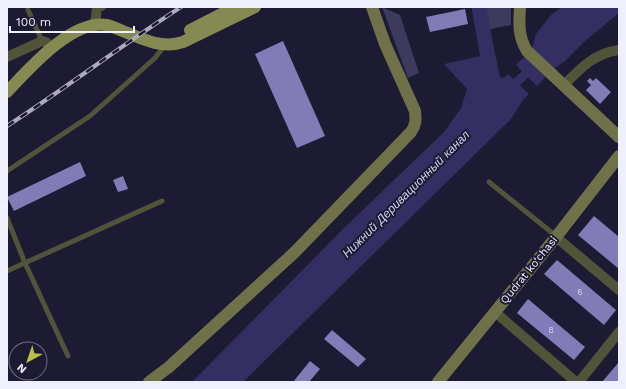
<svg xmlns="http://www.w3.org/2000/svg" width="626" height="389" font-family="'Work Sans',sans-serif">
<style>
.green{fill:#3d3a5d}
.water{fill:#352e62}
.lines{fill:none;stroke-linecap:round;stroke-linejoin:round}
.canal{stroke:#352e62;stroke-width:9}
.river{stroke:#352e62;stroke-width:15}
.building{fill:#817cb7}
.lane{stroke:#52543a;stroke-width:5}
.street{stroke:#52543a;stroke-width:10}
.secondary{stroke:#6f7248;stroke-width:12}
.primary{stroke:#858952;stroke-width:12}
.rail-casing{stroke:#acabbc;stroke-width:4}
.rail{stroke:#1d1a33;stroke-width:2.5;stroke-dasharray:8;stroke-linecap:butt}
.labels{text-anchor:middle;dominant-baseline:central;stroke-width:4;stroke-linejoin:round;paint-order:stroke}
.number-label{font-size:9px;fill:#d4d2ec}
.street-label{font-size:11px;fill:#efeffd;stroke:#1d1a33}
.water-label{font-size:12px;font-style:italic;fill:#d3d2f4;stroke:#1d1a33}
</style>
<rect width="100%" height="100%" fill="#1d1a33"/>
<g class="green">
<polygon points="382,7 400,15 419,73 408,78"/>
<polygon points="485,7 511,7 511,25 490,29"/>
</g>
<g class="water">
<polygon points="472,7 485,7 492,40 480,42"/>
<polygon points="562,7 619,7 619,13 585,41 564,62 553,69 537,86 516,65 532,49 536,34 551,15"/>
<polygon points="495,53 500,77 504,78 508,74 529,94 523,100 511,119 243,382 192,382 344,228 444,132 461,108 467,89 444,64"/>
</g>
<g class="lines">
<polyline class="canal" points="507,91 533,67"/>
<polyline class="river" points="479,7 491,75"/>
</g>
<g class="building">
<polygon points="465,9 468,24 430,32 426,17"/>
<polygon points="283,41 325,136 297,148 255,54"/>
<polygon points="590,78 593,81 596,78 611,92 600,104 586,90 591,85 587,81"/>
<polygon points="80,162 86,176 14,211 7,197"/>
<polygon points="123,176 128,189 118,192 113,180"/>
<polygon points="594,216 619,237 619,269 578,235"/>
<polygon points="557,260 616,310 604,325 544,274"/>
<polygon points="528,299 585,347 574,360 517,313"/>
<polygon points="332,330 366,359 358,367 324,339"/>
<polygon points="310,361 320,369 309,382 293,382"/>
<polygon points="619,362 619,382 602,382"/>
</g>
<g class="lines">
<g class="lane">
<polyline points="103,8 104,7"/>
<polyline points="28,10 42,41"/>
<polyline points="7,171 90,116 155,58 165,45"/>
<polyline points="489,182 556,236"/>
<polyline points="7,218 25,263 68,356"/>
<polyline points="7,271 162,201"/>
</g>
<g class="street">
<polyline points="95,25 97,7"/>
<polyline points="7,57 42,41 47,43 51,48"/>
<path d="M563 86C580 69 594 53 619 50"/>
<polyline points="556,237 619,290"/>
<polyline points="495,312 576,382"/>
<polyline points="579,382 619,332"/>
</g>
<g class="secondary">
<path d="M520 7C519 24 518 36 527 51L619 137"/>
<path d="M149 382 169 367 295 252 411 132C416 125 416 120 415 111L385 44 372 7"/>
<polyline points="438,382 556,237 619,156"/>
</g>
<g class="primary">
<polyline points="190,30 235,7"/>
<path d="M7 92C29 69 72 19 107 25 132 33 157 51 183 42L255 7"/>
</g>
<g class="rail-casing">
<path id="rail" d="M7 126C66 88 122 45 181 7"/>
</g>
<use href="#rail" class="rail"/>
</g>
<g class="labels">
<g class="number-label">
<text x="580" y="292">6</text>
<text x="551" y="330">8</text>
</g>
<g class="street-label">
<text transform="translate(529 270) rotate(-51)">Qudrat ko‘chasi</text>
</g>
<g class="water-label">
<text transform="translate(406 194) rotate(-45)">Нижний Деривационный канал</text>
</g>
</g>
<rect width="626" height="389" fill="none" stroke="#efeffd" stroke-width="16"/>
<g transform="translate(28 361) rotate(220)"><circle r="19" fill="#1d1a33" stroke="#716f84"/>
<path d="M0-3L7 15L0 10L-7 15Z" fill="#bac045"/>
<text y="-6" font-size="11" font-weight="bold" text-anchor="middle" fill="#efeffd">N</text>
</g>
<path d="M10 26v6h124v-6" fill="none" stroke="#efeffd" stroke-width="2"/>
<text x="16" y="26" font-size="12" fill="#efeffd" stroke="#1d1a33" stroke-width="3" paint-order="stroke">100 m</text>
</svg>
